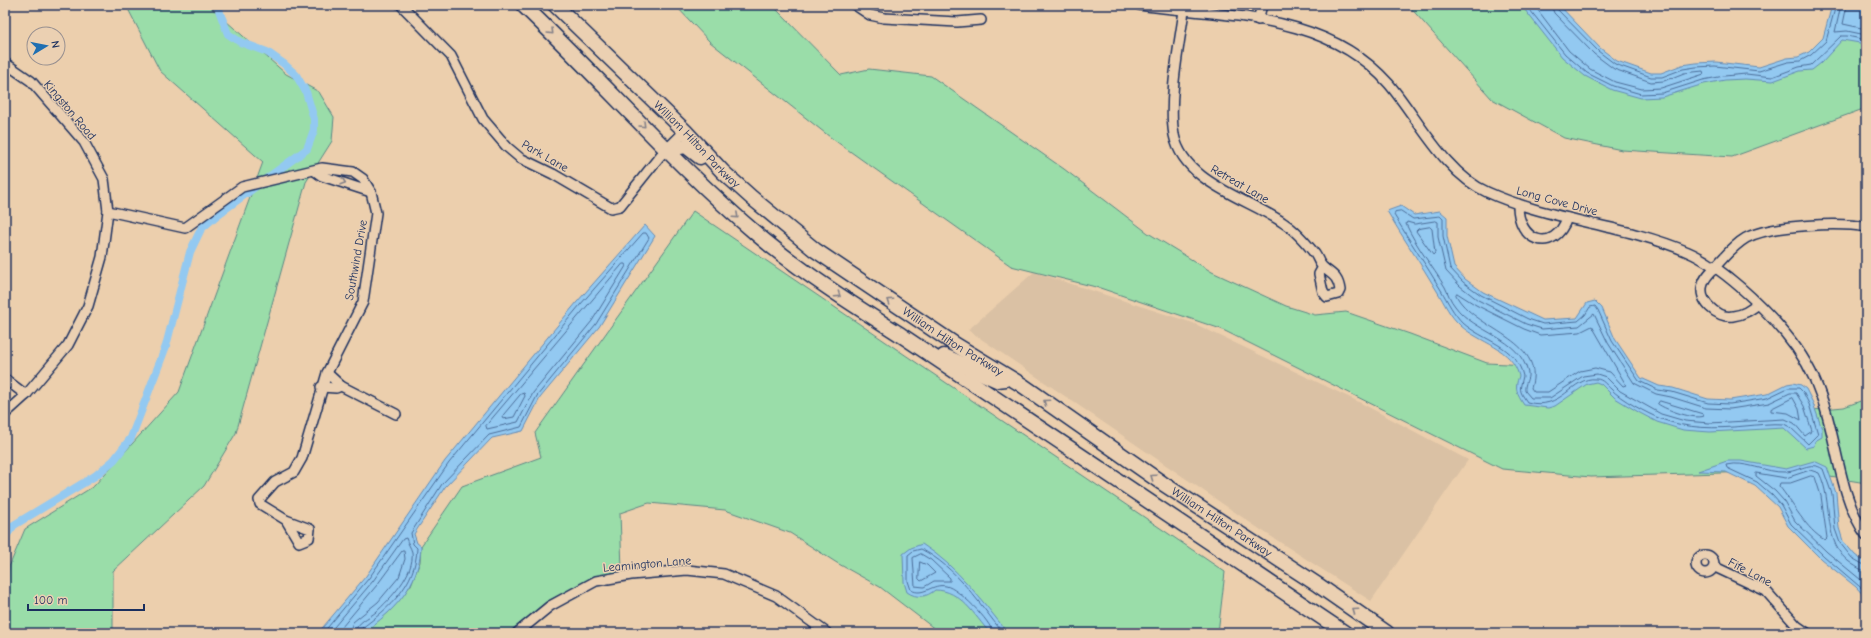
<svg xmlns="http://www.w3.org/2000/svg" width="1871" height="638" font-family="'Comic Neue',sans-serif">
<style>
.built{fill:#dac1a4}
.green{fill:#9adda9;stroke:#5a8684}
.water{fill:#93c9f1;stroke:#638bb6}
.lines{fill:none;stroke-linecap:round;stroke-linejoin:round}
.shore{stroke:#4b6d99;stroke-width:1}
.canal{stroke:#93c9f1;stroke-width:8}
.minor-casing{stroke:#1b2f5e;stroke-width:12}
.highway-casing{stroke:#1b2f5e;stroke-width:17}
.minor{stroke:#ebd0b2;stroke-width:9}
.highway{stroke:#ebd0b2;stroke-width:14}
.oneway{stroke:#838088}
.labels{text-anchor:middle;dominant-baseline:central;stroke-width:3;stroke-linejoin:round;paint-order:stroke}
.street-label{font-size:12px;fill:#1b2f5e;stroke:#ebd0b2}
</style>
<rect width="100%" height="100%" fill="#eccfad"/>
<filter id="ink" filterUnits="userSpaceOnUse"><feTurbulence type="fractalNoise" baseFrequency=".025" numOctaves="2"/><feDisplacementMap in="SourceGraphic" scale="8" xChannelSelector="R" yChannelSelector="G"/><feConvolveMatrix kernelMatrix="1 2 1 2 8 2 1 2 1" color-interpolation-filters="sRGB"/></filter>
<g filter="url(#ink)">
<polygon class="built" points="1034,272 1193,323 1359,402 1468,460 1371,601 1261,530 968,330"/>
<g class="green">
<polygon points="126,5 208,5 286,74 319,92 334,117 332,141 306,182 236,433 204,486 113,571 113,633 5,633 5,605 9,567 25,529 94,486 179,392 263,162 160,71"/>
<polygon points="675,5 774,5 777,10 841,75 869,69 931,76 1064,169 1148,233 1212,272 1286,306 1315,315 1346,312 1410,334 1487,363 1546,366 1633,392 1760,415 1844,407 1866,399 1866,483 1818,475 1755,472 1591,477 1502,469 1221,329 1100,288 1011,266 830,137 710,42"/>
<polygon points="1408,5 1544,5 1639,84 1794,66 1866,22 1866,108 1732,157 1622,150 1564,138 1492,99"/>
<polygon points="693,211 1225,572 1218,633 940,633 880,587 837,563 790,533 725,510 649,503 620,513 622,570 589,580 546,602 512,630 513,633 361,633 389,612 411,585 420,562 421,546 462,486 541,457 535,433"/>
</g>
<g class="water">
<polygon points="1521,5 1559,5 1600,48 1617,61 1651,73 1661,73 1682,65 1696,63 1716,62 1759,67 1787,58 1798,57 1809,52 1823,38 1832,5 1866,5 1866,44 1842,40 1821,63 1812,70 1800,71 1773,81 1745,79 1725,80 1704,84 1662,97 1641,98 1612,90 1585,76 1562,57"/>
<path d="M1401 206 1414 215 1440 211 1447 217V236L1454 267 1465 279 1483 292 1543 320 1577 318 1587 303 1595 301 1602 308 1615 339 1641 378 1659 386 1673 388 1708 399 1730 400 1767 394 1787 384 1793 383 1801 385 1806 389 1813 403 1822 429V437L1815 441 1814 446 1806 448 1784 428 1710 432 1683 430 1657 422 1640 413 1615 398 1601 384 1596 382 1587 384 1555 406 1548 408 1524 405C1517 394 1514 389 1519 376 1512 348 1480 343 1461 326 1449 315 1445 304 1437 291 1421 264 1403 238 1387 211Z"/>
<path d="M645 225 655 236 599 327 540 398 523 431 492 438 445 487 414 534 417 543 421 546C420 578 402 603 376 623 372 626 366 632 361 633 348 636 331 633 318 633L366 576 445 461 577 302Z"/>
<polygon points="1727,461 1741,461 1786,469 1814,461 1827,467 1836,493 1839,528 1843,541 1855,555 1866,563 1866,598 1856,587 1821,559 1788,526 1778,507 1755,486 1726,472 1698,471"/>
<path d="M922 544C958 567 982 601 1008 633H990C974 615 961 590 935 590 927 597 917 599 907 592L904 582 903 554 911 548Z"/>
</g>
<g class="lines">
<g class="shore">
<polyline points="1526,5 1565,54 1587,73 1613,86 1641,94 1662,93 1703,80 1724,76 1746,74 1772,77 1799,67 1811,65 1841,36 1847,36 1866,40"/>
<polyline points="1534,5 1569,51 1590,69 1615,82 1642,89 1661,88 1704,74 1703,71 1684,73 1664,81 1651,82 1614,69 1594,54 1554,13 1551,5"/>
<polyline points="1556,5 1557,9 1598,51 1615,64 1651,77 1662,77 1683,69 1696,67 1715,66 1759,71 1788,62 1800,61 1811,55 1826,41 1836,5"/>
<polyline points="1841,5 1835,32 1847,31 1866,35"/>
<polyline points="1847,5 1843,24 1866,29"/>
<path d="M1401 211 1413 219 1440 216 1443 219V236L1450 268 1463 282 1481 295 1528 319 1543 324 1578 321 1585 315 1590 307 1595 306 1598 310 1612 341 1639 381 1658 390 1672 392 1708 403 1730 404 1767 398 1788 388H1799L1803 392 1809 404 1818 434 1808 444 1790 427 1784 424C1771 423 1758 425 1745 426 1715 429 1688 429 1661 419 1648 414 1620 399 1611 389 1606 385 1603 379 1596 379 1572 376 1562 412 1527 402 1518 389 1520 390 1523 376 1516 345 1483 341 1463 323 1453 313 1448 302 1441 290 1426 265 1409 240 1394 215L1395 212Z"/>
<path d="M1436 221 1438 222V237L1446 271 1460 286 1478 300 1526 324 1542 329 1579 326 1594 314 1608 343 1634 383 1656 394 1671 397 1706 408 1730 409 1769 403 1790 393H1796L1804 406 1812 431 1805 436 1794 423 1785 419 1709 423 1685 421 1661 414 1645 405 1620 391 1606 377 1597 374 1583 376 1550 398H1531L1525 391C1524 384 1529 379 1528 373 1520 337 1474 333 1455 306 1450 300 1448 293 1445 287 1432 266 1416 246 1406 224L1407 222 1414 224Z"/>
<polygon points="1430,227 1432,229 1435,253 1433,255 1416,231 1418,229"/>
<polygon points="623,264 625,264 626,266 592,321 533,393 518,422 487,429 486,426"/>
<path d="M1457 293 1476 305 1524 329 1540 335 1580 332 1592 326 1626 385 1623 386 1610 372 1595 368 1580 371 1548 392H1534L1531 388C1547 339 1473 330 1456 295Z"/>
<polygon points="521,394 524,393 525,396 514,417 503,419 502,417"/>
<polygon points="1793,398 1799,409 1801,420 1788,413 1771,411 1771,409"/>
<path d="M1660 401 1703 414 1704 416C1695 420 1666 410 1658 404Z"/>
<path d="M1811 476 1815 477 1821 496 1827 538 1825 540C1806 530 1793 503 1779 486L1780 483H1790Z"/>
<polygon points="921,554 931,560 950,578 950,581 934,581 924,587 915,586 913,558"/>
<polygon points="920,562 927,565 935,573 921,581 919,579"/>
<path d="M1866 566 1852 558 1840 543 1835 529 1832 494 1823 469C1810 460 1799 472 1785 472 1766 473 1745 460 1726 465L1727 468 1757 482 1772 495 1781 505 1791 524 1824 556 1866 592"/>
<path d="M1866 571C1860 570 1857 567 1852 564 1821 544 1834 501 1819 473L1810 470 1786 478 1756 473V476L1775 491 1784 501 1795 521 1827 552 1866 584"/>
<path d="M323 633 369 578 449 463 580 305 643 233H646L649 238 596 324 537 396 521 427 489 435 442 484 411 533 413 544 417 548C416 585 389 608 362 628L360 633"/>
<path d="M329 633 373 581 403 539 406 538C407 542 411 548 412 552 415 574 390 599 376 612 369 618 356 622 355 633"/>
<polyline points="337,633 377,585 402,551 404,551 405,559 399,577 378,602 353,622 349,633"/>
<path d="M993 633C991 621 958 588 946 586 932 583 924 597 911 590L908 581V555L913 551 921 549C956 567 979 603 1003 633"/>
</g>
<polyline class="canal" points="5,537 14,525 95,476 114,460 131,438 166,346 190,252 201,229 217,215 307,149 314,130 314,119 306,92 296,75 284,64 267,52 240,42 228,34 217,5"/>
<g class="minor-casing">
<g id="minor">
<polyline points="401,5 451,56 483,119 507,147 520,158 553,174 611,208 620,206 660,156 685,131"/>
<polyline points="855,5 870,15 884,18 957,22 981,20"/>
<path d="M1139 5C1226 17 1326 12 1389 84 1417 117 1445 174 1487 192 1551 221 1623 224 1688 252 1721 266 1762 305 1785 333 1801 352 1813 372 1821 396 1837 438 1839 497 1866 535"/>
<path d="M1184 11C1179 46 1168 101 1174 135 1184 184 1251 199 1285 224 1296 231 1307 244 1315 254 1318 258 1319 264 1323 267 1332 275 1338 276 1340 290L1338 294 1327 297 1323 292 1319 274 1323 267"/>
<polyline points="1258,20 1262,5"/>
<polyline points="5,63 31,81 84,142 104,179 108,211 102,257 88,306 68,345 26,395 5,414"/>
<polyline points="315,171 322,176 371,192"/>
<path d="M1518 204C1517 242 1554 255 1567 218"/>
<polyline points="108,211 185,228 242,187 322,168 353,172 363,179 371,192 376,213 363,302 327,373 302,458 294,472 275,482 259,500 260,504 286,520 310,529 309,538 299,542 286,520"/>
<path d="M1757 305C1750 310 1743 315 1733 316 1717 319 1697 300 1703 284 1705 276 1712 271 1717 265 1726 255 1734 245 1746 238 1770 225 1839 222 1866 227"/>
<polyline points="327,373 341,386 396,414"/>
<polyline points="5,379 26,395"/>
<polyline points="321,387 336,388 341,386"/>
<circle cx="1705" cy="564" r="9"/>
<polyline points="1715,567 1766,591 1797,626 1807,633"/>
<polyline points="517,633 550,606 596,581 631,575 687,570 724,574 776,596 827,633"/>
</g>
</g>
<g class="highway-casing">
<g id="highway">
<path d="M523 5C603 81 675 165 759 236 803 273 852 304 901 335L1345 633"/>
<path id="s1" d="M555 5 685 131 723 172 752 198 815 250 956 345 1022 385 1162 483 1318 585 1387 633"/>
<polyline points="667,149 686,146 700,157"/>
<polyline points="944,356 997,380 1006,379"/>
</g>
</g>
<use href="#minor" class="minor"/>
<use href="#highway" class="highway"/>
</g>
<defs><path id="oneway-chevron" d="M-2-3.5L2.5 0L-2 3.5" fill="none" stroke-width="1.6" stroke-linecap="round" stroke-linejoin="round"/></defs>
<g class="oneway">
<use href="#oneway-chevron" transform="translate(551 32) rotate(45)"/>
<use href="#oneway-chevron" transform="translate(643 125) rotate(45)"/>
<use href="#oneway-chevron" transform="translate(343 182) rotate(18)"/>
<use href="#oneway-chevron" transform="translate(736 216) rotate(42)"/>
<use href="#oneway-chevron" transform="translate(838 295) rotate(34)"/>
<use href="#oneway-chevron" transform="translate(890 301) rotate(-146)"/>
<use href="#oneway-chevron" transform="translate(1046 402) rotate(-145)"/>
<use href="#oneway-chevron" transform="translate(1153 477) rotate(-145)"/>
<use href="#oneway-chevron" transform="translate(1355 611) rotate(-145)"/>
</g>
</g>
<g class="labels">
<g class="street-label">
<text transform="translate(70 110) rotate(50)">Kingston Road</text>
<text stroke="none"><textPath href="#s1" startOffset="199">William Hilton Parkway</textPath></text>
<text transform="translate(545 156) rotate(30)">Park Lane</text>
<text transform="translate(1240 184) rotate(30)">Retreat Lane</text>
<text transform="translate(1557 201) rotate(15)">Long Cove Drive</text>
<text transform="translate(356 260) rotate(-80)">Southwind Drive</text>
<text stroke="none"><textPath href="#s1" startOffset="523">William Hilton Parkway</textPath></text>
<text stroke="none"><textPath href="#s1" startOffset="847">William Hilton Parkway</textPath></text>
<text transform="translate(647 564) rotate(-5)">Leamington Lane</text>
<text transform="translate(1750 572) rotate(28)">Fife Lane</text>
</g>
</g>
<rect width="1871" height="638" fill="none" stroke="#ebd0b2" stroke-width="20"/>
<rect x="10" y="10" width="1851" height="618" fill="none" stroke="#1b2f5e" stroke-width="1.5" filter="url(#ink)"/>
<g transform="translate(46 46) rotate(80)"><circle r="19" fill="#ebd0b2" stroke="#989090"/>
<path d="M0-3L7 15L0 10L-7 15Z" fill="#1f6fb2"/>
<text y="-6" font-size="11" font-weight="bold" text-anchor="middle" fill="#1b2f5e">N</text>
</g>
<path d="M28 604v6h116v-6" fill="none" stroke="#1b2f5e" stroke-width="2"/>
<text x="34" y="604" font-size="12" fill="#1b2f5e" stroke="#ebd0b2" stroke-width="3" paint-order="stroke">100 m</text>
</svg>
